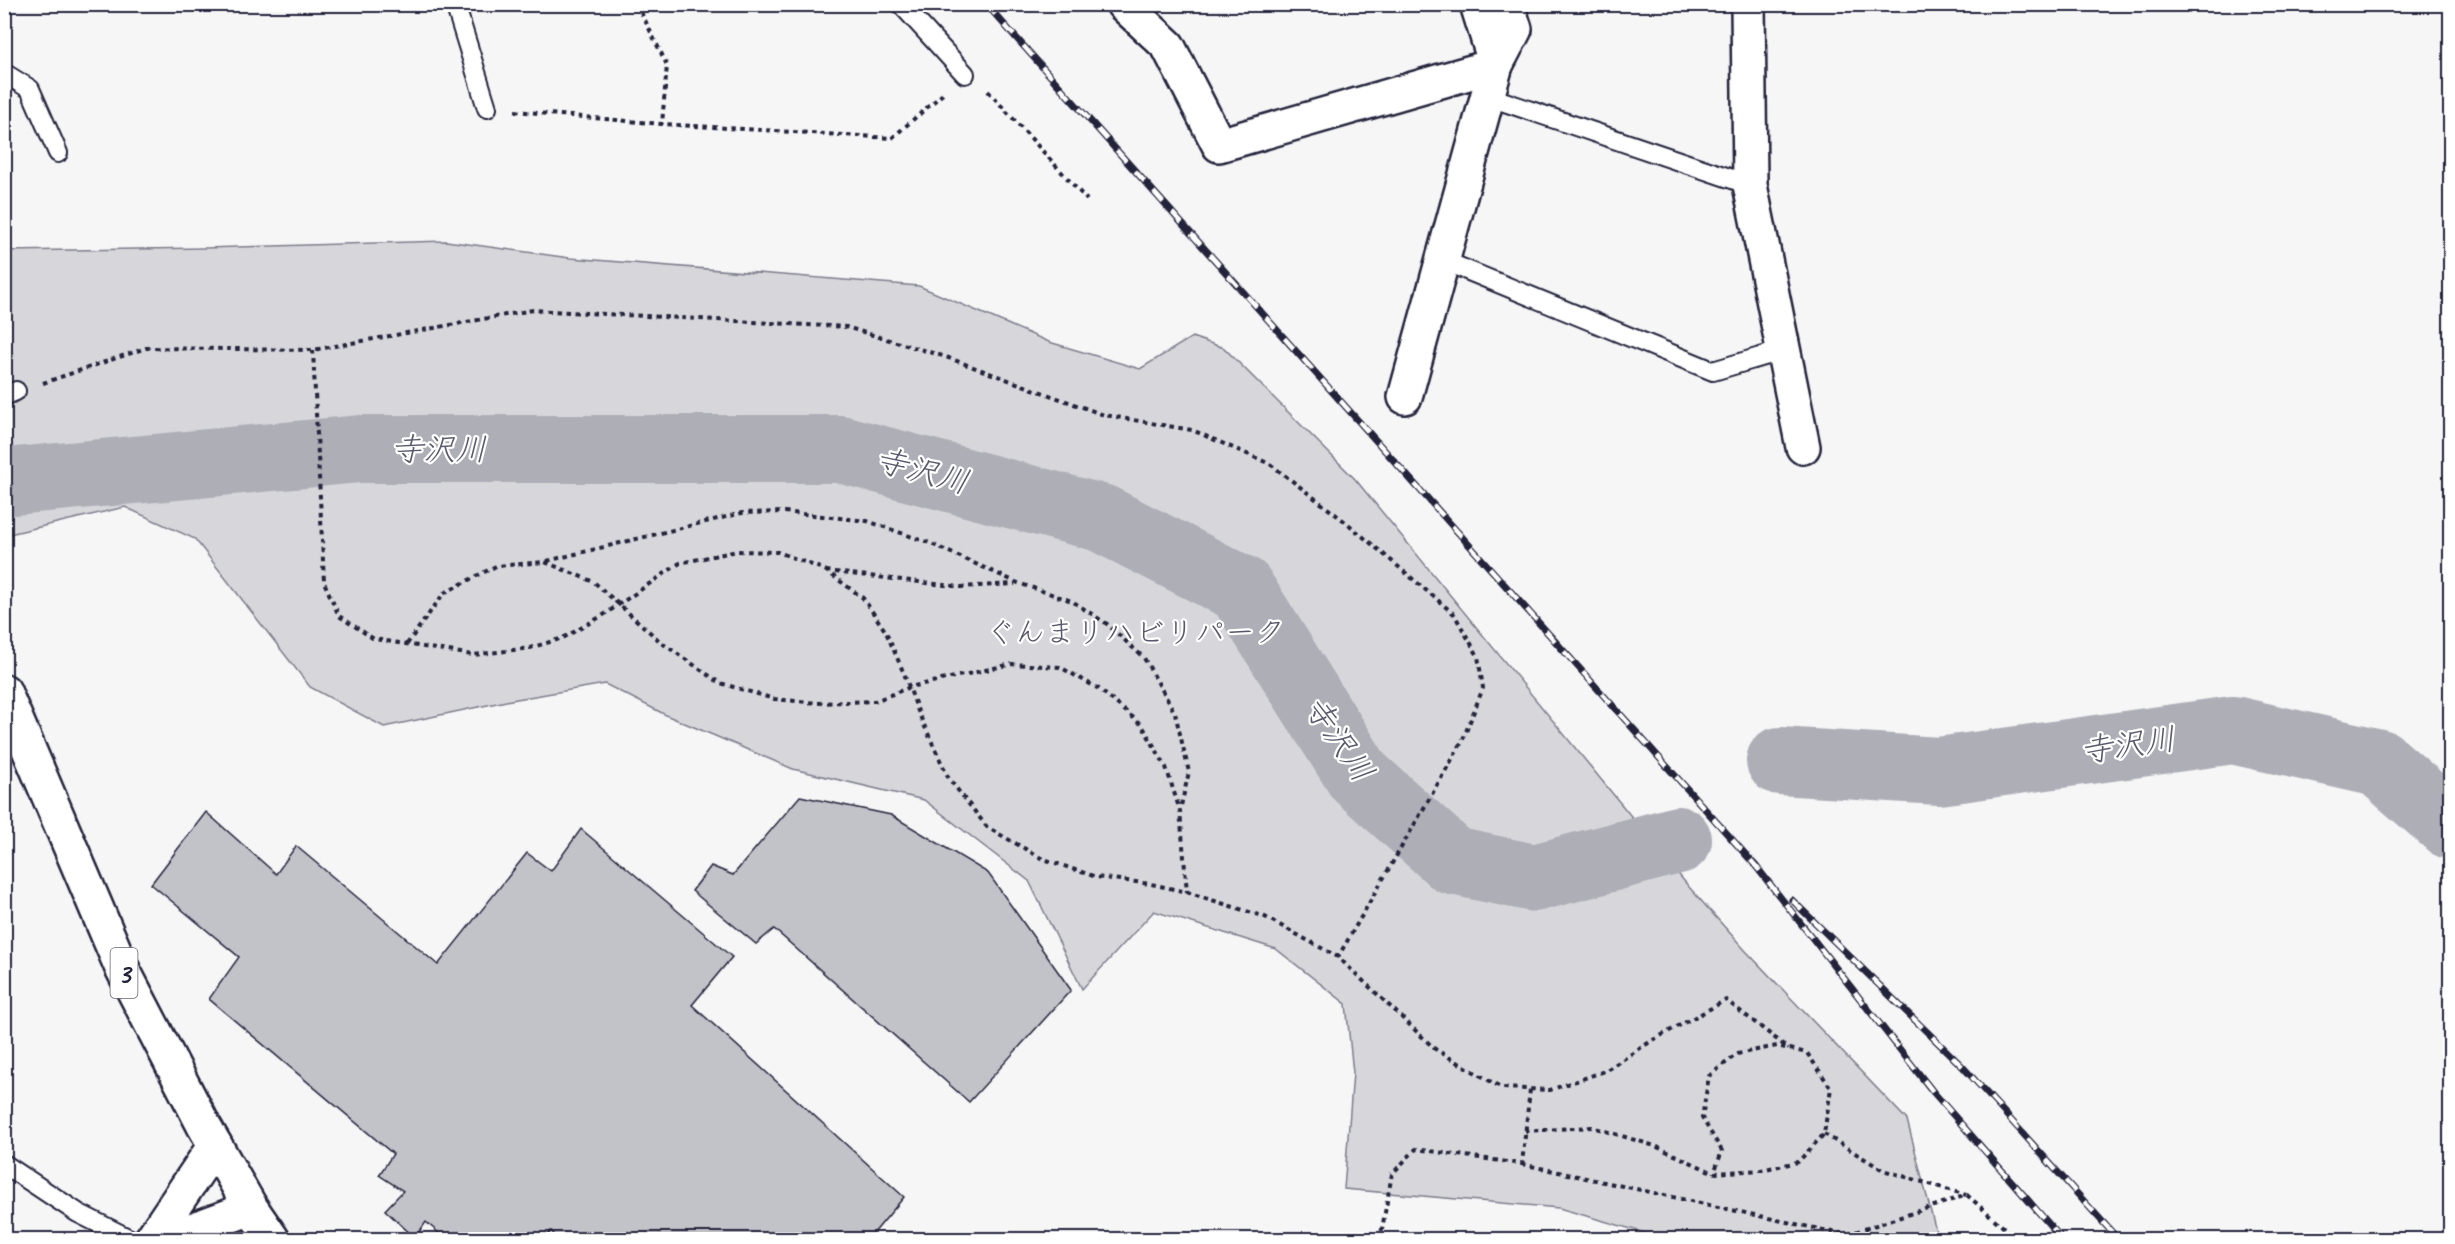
<svg xmlns="http://www.w3.org/2000/svg" width="2455" height="1244" font-family="Caveat,'Klee One',sans-serif">
<style>
.green{fill:#d7d7db;stroke:#7c7c8b;stroke-width:1.5}
.lines{fill:none;stroke-linecap:round;stroke-linejoin:round}
.river{stroke:#aeaeb7;stroke-width:68}
.building{fill:#c2c2c9;stroke:#22223b;stroke-width:1.5}
.service-casing{stroke:#22223b;stroke-width:22}
.minor-casing{stroke:#22223b;stroke-width:38}
.primary-casing{stroke:#22223b;stroke-width:38}
.path{stroke:#22223b;stroke-width:4;stroke-dasharray:4.5 4.5;stroke-linecap:butt}
.service{stroke:#fff;stroke-width:18}
.minor{stroke:#fff;stroke-width:33}
.primary{stroke:#fff;stroke-width:33}
.rail-casing{stroke:#22223b;stroke-width:7}
.rail{stroke:#fff;stroke-width:4.5;stroke-dasharray:14;stroke-linecap:butt}
.labels{text-anchor:middle;dominant-baseline:central;stroke-width:4.5;stroke-linejoin:round;paint-order:stroke}
.shield{fill:#fff;stroke:#646476;stroke-width:1.5}
.shield-label{font-size:28px;font-weight:bold;fill:#22223b}
.park-label{font-size:30px;fill:#58586b;stroke:#fff}
.water-label{font-size:32px;font-style:italic;fill:#5a5a6d;stroke:#fff}
</style>
<rect width="100%" height="100%" fill="#f6f6f7"/>
<filter id="ink" filterUnits="userSpaceOnUse"><feTurbulence type="fractalNoise" baseFrequency=".0167" numOctaves="2"/><feDisplacementMap in="SourceGraphic" scale="12" xChannelSelector="R" yChannelSelector="G"/><feConvolveMatrix kernelMatrix="1 2 1 2 8 2 1 2 1" color-interpolation-filters="sRGB"/></filter>
<g filter="url(#ink)">
<polygon class="green" points="446,241 570,258 919,286 1049,342 1140,369 1192,337 1224,348 1355,479 1689,887 1745,950 1907,1120 1938,1239 1666,1239 1559,1208 1344,1189 1353,1073 1346,1004 1276,949 1154,911 1082,989 1029,881 924,800 793,769 668,716 605,684 511,700 384,727 310,687 195,539 125,507 5,535 5,251 205,248"/>
<g class="lines">
<g class="river">
<polyline points="4,482 360,449 840,449 1101,518 1241,589 1359,777 1453,861 1534,878 1678,840"/>
<polyline points="1780,761 1939,771 2233,730 2379,763 2450,825"/>
</g>
</g>
<g class="building">
<polygon points="800,796 891,815 988,873 1071,990 969,1102 774,929 756,944 692,891 711,866 733,875"/>
<polygon points="206,812 276,874 296,846 438,965 527,853 551,871 581,829 732,957 692,1005 904,1197 868,1240 559,1240 551,1231 544,1240 447,1240 426,1222 415,1238 385,1210 403,1191 379,1175 393,1154 209,999 239,957 151,884"/>
</g>
<g class="lines">
<g class="service-casing">
<g id="service">
<polyline points="455,4 487,108"/>
<polyline points="901,4 965,74"/>
<polyline points="4,73 30,89 58,153"/>
<polyline points="1487,96 1750,185"/>
<polyline points="1442,260 1713,371 1784,350"/>
<polyline points="4,396 16,391"/>
<polyline points="4,1164 78,1213 132,1240"/>
</g>
</g>
<g class="minor-casing">
<g id="minor">
<polyline points="1123,4 1168,46 1219,145 1496,65"/>
<polyline points="1477,4 1496,65"/>
<polyline points="1748,4 1750,185 1803,447"/>
<polyline points="1405,397 1496,65 1515,29 1507,4"/>
<polyline points="151,1240 215,1145"/>
<polyline points="165,1240 251,1208"/>
</g>
</g>
<g class="primary-casing">
<polyline id="primary" points="4,691 121,966 203,1124 251,1208 273,1240"/>
</g>
<g class="path">
<polyline points="637,4 667,65 662,124"/>
<polyline points="988,91 1087,200"/>
<polyline points="515,111 662,124 892,138 945,92"/>
<polyline points="313,350 324,582 339,616 374,639 473,655 530,648 563,638 602,616 680,563 737,551 778,552 825,570 863,598 886,632 905,676 919,714 949,779 987,827 1041,858 1096,877 1151,884 1187,892 1265,917 1338,957 1435,1049 1502,1088 1550,1090 1605,1071 1653,1040 1726,1000 1789,1049"/>
<polyline points="43,383 146,348 313,350 533,310 846,327 946,357 1104,415 1192,430 1270,464 1347,523 1454,614 1478,656 1483,688 1462,742 1338,957"/>
<polyline points="547,561 742,513 785,512 867,521 927,542 1018,583 1072,601 1107,624 1144,658 1175,713 1189,772 1180,810"/>
<polyline points="826,571 961,587 1015,584"/>
<polyline points="407,644 444,593 496,566 545,562 594,582 662,643 720,683 774,699 818,703 875,701 910,687 1012,664 1060,667 1099,689 1142,725 1166,767 1180,811 1187,892"/>
<polyline points="1525,1131 1592,1127 1655,1146 1714,1173 1761,1170 1798,1162 1824,1134 1831,1088 1807,1053 1777,1046 1737,1054 1709,1076 1702,1118 1722,1151 1714,1173"/>
<polyline points="1824,1134 1883,1170 1966,1195"/>
<polyline points="1522,1164 1846,1235 1967,1195 2018,1240"/>
<polyline points="1380,1240 1392,1174 1416,1149 1522,1164 1530,1089"/>
</g>
<use href="#service" class="service"/>
<use href="#minor" class="minor"/>
<use href="#primary" class="primary"/>
<g class="rail-casing">
<g id="rail">
<polyline points="986,4 1755,865 1934,1093 2063,1240"/>
<polyline points="1792,900 1963,1067 2119,1240"/>
</g>
</g>
<use href="#rail" class="rail"/>
</g>
</g>
<g class="labels">
<rect class="shield" x="110.5" y="948" width="27" height="50" rx="4.5"/>
<g class="shield-label">
<text x="124" y="973">3</text>
</g>
<g class="park-label">
<text x="1135" y="632">ぐんまリハビリパーク</text>
</g>
<g class="water-label">
<text x="439" y="449">寺沢川</text>
<text transform="translate(922 471) rotate(15)">寺沢川</text>
<text transform="translate(1339 739) rotate(55)">寺沢川</text>
<text transform="translate(2128 745) rotate(-8)">寺沢川</text>
</g>
</g>
<rect width="2455" height="1244" fill="none" stroke="#fff" stroke-width="24"/>
<rect x="12" y="12" width="2431" height="1220" fill="none" stroke="#22223b" stroke-width="2" filter="url(#ink)"/>
</svg>
